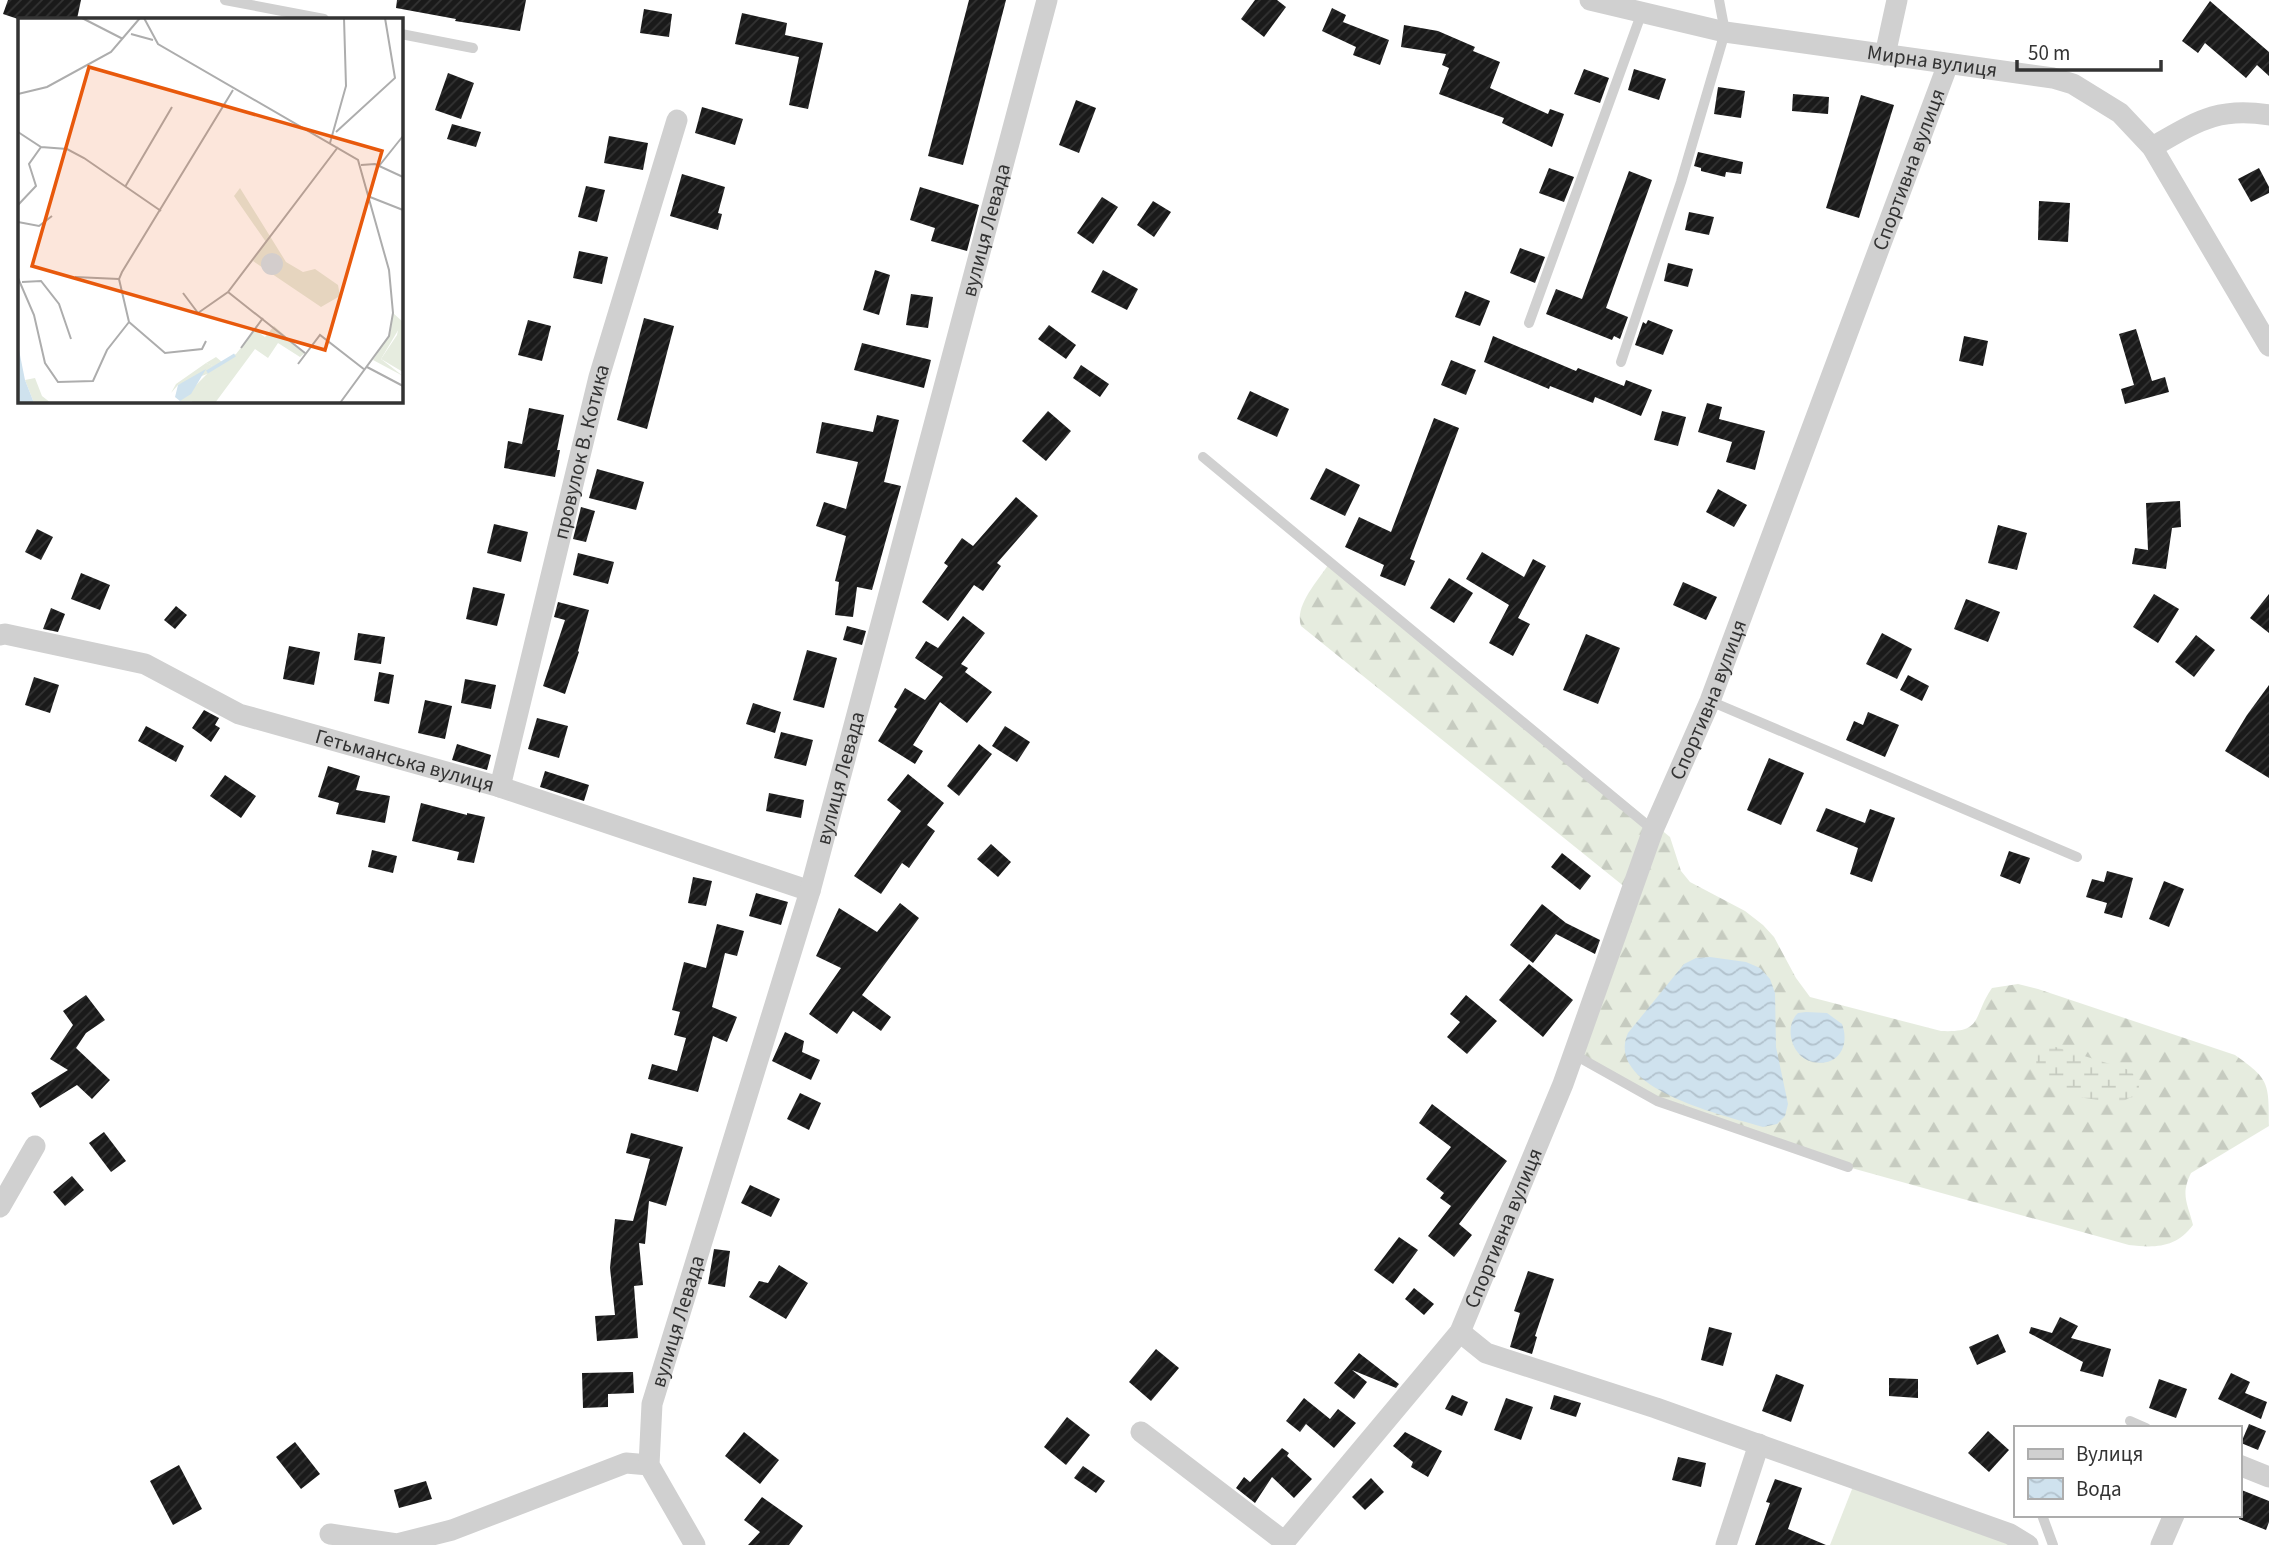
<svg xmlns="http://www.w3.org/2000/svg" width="2269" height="1545" font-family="'Source Sans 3',sans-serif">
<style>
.grass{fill:#e6ecdf}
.forest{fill:url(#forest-firs)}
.wetland{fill:url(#wetland-marsh)}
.water{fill:url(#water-waves)}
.building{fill:url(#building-hatch)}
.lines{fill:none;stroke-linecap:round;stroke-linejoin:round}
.lane{stroke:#d0d0d0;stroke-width:10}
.street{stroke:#d0d0d0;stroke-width:21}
.labels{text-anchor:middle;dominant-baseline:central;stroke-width:7;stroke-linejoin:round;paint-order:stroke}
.street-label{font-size:21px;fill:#333;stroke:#fff}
.inset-river{fill:none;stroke:#cfe2ee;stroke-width:3.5}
.inset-road{fill:none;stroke:#adadad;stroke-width:2}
.view{fill:#e8590c;fill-opacity:0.15;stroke:#e8590c;stroke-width:3.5}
.inset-edge{fill:none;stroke:#333;stroke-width:3.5}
</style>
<defs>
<pattern id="forest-firs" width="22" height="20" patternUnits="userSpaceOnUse" patternTransform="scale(1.75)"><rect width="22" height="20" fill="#e6ecdf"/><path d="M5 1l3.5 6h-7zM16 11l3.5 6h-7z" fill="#c6cbc0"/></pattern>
<pattern id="wetland-marsh" width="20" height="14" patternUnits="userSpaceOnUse" patternTransform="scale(1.75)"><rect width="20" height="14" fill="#e6ecdf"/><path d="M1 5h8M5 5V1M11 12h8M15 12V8" fill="none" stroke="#c6cbc0"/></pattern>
<pattern id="water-waves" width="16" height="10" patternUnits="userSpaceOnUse" patternTransform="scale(1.75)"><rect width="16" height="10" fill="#cfe2ee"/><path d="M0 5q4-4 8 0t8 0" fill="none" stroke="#b2c2cd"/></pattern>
<pattern id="building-hatch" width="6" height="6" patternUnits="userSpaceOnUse" patternTransform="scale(1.75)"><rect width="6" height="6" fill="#1a1a1a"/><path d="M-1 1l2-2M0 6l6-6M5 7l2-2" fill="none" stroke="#333"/></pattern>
</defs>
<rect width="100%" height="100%" fill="#fff"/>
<polygon class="grass" points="1856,1479 2028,1545 1830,1545"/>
<path class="forest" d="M1330 562 1670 837 1681 871 1690 882 1745 911 1763 925 1774 937 1796 978 1810 997 1941 1031C1984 1033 1972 1017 1992 988L2018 984 2038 989 2235 1055C2269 1079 2269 1082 2269 1126L2191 1173C2180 1195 2188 1204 2193 1225 2176 1248 2155 1248 2129 1245L1848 1167 1657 1101 1573 1054 1631 892 1301 626C1294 605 1319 580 1330 562Z"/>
<path class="wetland" d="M2046 1044 2129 1070C2148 1086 2138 1096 2118 1103 2087 1097 2029 1098 2037 1053Z"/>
<g class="water">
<path d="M1710 957 1746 962 1760 968 1770 979 1775 993 1776 1047 1788 1104 1785 1116 1777 1124 1763 1127C1727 1116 1603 1089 1628 1033L1684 964 1696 958Z"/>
<path d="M1806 1012 1827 1013 1842 1024C1850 1045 1839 1067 1813 1062 1792 1058 1783 1027 1798 1013Z"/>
</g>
<g class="building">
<polygon points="8,0 81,0 77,19 18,19 3,14"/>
<polygon points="397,0 526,0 520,31 455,21 456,19 396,8"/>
<polygon points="969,0 1006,0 963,165 928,156"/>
<polygon points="1255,0 1277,0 1286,7 1264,37 1241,19"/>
<polygon points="2210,1 2269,52 2269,76 2257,65 2246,78 2205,43 2198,53 2182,41"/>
<polygon points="1332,8 1346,15 1343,22 1389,40 1380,65 1353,55 1356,47 1322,31"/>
<polygon points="644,9 672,14 669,37 640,33"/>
<polygon points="742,13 787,23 785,35 823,43 808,109 789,105 799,57 735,44"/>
<polygon points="1404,25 1438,31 1475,47 1473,51 1500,62 1490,88 1548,114 1550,109 1564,114 1552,147 1502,123 1504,118 1439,94 1449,68 1442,65 1446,54 1401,47"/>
<polygon points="1584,69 1609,78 1600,103 1574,94"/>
<polygon points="1634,69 1666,79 1659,100 1628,90"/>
<polygon points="448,73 474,83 461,119 435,110"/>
<polygon points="1718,87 1745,91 1741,118 1714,114"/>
<polygon points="1793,94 1829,97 1828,114 1792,111"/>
<polygon points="1861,95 1894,105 1859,218 1826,208"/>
<polygon points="1076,100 1096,108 1079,153 1059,145"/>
<polygon points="702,107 743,119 735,145 695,133"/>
<polygon points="452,124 481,132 476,147 447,139"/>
<polygon points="609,136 648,143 643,170 604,163"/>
<polygon points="1698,152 1743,162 1741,174 1726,172 1725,177 1701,171 1701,168 1694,166"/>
<polygon points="1549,168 1574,177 1564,202 1539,193"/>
<polygon points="2259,168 2269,187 2269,193 2251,202 2238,179"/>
<polygon points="1629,171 1652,180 1606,308 1628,317 1620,339 1614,336 1612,340 1546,314 1556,289 1582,299"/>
<polygon points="682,174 725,187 718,213 722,214 718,230 670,216"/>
<polygon points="586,186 605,190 597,222 578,217"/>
<polygon points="920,187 979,205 967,251 931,241 935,228 910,220"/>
<polygon points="1102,197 1118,207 1093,244 1077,233"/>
<polygon points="1153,201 1171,212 1154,237 1137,225"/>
<polygon points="2039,201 2070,203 2068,242 2038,240"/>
<polygon points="1689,212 1714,217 1709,235 1685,230"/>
<polygon points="1520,248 1545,257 1535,283 1510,273"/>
<polygon points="579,251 608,257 602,284 573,278"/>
<polygon points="1668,263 1693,269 1688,287 1664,281"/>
<polygon points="875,270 890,275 879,315 863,310"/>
<polygon points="1103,270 1138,289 1127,310 1091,292"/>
<polygon points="1465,291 1490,301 1480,326 1455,317"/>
<polygon points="911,294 933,297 928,328 906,325"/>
<polygon points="644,318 674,326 647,429 617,420"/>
<polygon points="528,320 551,326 542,361 518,355"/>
<polygon points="1648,320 1673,330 1663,355 1635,345 1643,322 1646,324"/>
<polygon points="1049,325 1076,345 1066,359 1038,339"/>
<polygon points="2136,329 2152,381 2165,377 2169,392 2125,404 2121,389 2134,385 2119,334"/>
<polygon points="1493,336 1576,371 1578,368 1624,386 1626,380 1652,390 1641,416 1595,397 1593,403 1550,386 1549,389 1484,362"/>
<polygon points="1964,336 1988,341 1983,366 1959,361"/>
<polygon points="862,343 931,360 924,388 854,370"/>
<polygon points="1451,360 1476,370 1466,395 1441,385"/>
<polygon points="1081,365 1109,384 1100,397 1073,378"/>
<polygon points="1250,391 1289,409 1277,437 1237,419"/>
<polygon points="1707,403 1722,407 1719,419 1765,431 1755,470 1726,462 1732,442 1698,432"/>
<polygon points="529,408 564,415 557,450 560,450 555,477 504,468 508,441 522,444"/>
<polygon points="1048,411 1071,431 1046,461 1022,441"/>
<polygon points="1662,411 1686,417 1678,446 1654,440"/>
<polygon points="877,415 899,420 884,482 901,486 872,590 857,587 853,617 835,615 839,582 835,581 846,536 816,526 824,502 846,509 858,462 816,453 822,422 873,432"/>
<polygon points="1434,418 1459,428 1410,559 1415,561 1405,586 1380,576 1384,565 1345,547 1359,517 1391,532"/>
<polygon points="1326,468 1360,485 1345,516 1310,499"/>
<polygon points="597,469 644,482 636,510 589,498"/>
<polygon points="1718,489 1747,505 1734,527 1706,512"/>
<polygon points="1016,497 1038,516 997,563 1001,566 983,591 974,585 948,621 922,602 948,566 944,563 962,538 973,546"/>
<polygon points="2180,501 2181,527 2172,528 2166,569 2132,564 2135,548 2148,550 2146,503"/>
<polygon points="581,507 595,511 586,542 573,539"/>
<polygon points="494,524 528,532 521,562 487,553"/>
<polygon points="1998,525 2027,533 2017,570 1988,563"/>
<polygon points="37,529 53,537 41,560 25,552"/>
<polygon points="1482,552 1524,577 1533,559 1546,566 1518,618 1530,624 1513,656 1489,643 1509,605 1466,579"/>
<polygon points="578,553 614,562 608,584 573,575"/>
<polygon points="81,573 110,585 100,610 71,599"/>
<polygon points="1449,578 1473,593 1454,623 1430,608"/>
<polygon points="1683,582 1717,597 1706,620 1673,605"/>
<polygon points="473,587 505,594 497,626 466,619"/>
<polygon points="2154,594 2179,609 2158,643 2133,627"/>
<polygon points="2269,594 2269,633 2250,618"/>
<polygon points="1966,599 2000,612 1988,642 1954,629"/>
<polygon points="558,602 589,610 578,651 579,652 565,694 543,686 565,620 554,617"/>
<polygon points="176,606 187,615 175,629 164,620"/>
<polygon points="51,608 65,614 58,632 43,629"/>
<polygon points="963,616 985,633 961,664 968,668 965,672 992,692 967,723 940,702 913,745 923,751 915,764 878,741 897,709 894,707 905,688 925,700 943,677 915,658 926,641 938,648"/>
<polygon points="847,626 866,631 862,645 843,640"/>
<polygon points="358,633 385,637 381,664 354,660"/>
<polygon points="1882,633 1912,649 1897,679 1866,664"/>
<polygon points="1586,634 1620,648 1598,704 1563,690"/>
<polygon points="2196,635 2215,650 2194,677 2175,662"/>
<polygon points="289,646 320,652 314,685 283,679"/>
<polygon points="807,650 837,658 824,708 793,700"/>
<polygon points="379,672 394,675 389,704 374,701"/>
<polygon points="1908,675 1929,686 1922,701 1900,690"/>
<polygon points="34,677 59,685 50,713 25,705"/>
<polygon points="465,679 496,685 491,709 461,703"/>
<polygon points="2269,685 2269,778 2225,751 2247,715"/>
<polygon points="425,700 452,706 445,739 418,733"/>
<polygon points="753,703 781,712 775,733 746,724"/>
<polygon points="204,710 219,718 215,725 220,728 211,742 192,728"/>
<polygon points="1868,712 1899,725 1885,757 1846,740 1854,721 1863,725"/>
<polygon points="537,718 568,726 559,758 528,749"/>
<polygon points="146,726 184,746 176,762 138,741"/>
<polygon points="1005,726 1030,742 1017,762 992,746"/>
<polygon points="781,732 813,740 806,766 774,758"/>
<polygon points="457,744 491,755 487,770 452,760"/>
<polygon points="979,744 992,754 959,796 947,786"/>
<polygon points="1769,758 1804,773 1781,825 1747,810"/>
<polygon points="328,766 360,776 356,790 390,796 385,823 336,814 339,803 318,797"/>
<polygon points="545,771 589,785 584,801 540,787"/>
<polygon points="908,774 944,803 927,825 935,831 909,868 902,863 881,894 854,876 901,811 887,800"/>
<polygon points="225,775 256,796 241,818 210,796"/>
<polygon points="769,793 804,800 801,818 766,811"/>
<polygon points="421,803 467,815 467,813 485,817 474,863 457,860 459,852 412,841"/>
<polygon points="1826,808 1865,823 1870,809 1895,818 1872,882 1850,874 1858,848 1816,831"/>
<polygon points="991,844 1011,862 998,877 977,859"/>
<polygon points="372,850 397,856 393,873 368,867"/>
<polygon points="2009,851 2030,858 2020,884 2000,876"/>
<polygon points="1562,853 1591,876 1580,890 1551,867"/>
<polygon points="2107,871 2133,878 2122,918 2104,913 2107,903 2086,897 2092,879 2104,882"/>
<polygon points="693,877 712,881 706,906 688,903"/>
<polygon points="2164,881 2184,889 2169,927 2149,919"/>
<polygon points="756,893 788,902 781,925 749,916"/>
<polygon points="900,903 919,918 862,995 891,1017 881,1031 853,1011 837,1034 809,1014 841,968 816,956 839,908 877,932"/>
<polygon points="1542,904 1566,923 1600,940 1595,954 1556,934 1533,963 1510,945"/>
<polygon points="717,924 744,931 737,956 725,953 712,1007 737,1017 727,1042 713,1036 698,1092 648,1079 652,1064 677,1071 686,1038 674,1035 680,1012 672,1010 684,962 706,968"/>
<polygon points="1529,964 1573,1000 1543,1037 1499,1000"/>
<polygon points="86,995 105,1020 86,1033 76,1048 110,1080 92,1099 77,1085 40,1108 31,1093 68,1070 50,1059 73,1025 63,1011"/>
<polygon points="1466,995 1497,1021 1467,1054 1447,1037 1460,1022 1450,1014"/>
<polygon points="785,1032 804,1041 802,1052 820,1060 811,1080 772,1061"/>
<polygon points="800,1093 821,1103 809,1130 787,1119"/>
<polygon points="1432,1104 1507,1161 1459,1224 1472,1235 1454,1257 1428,1236 1451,1206 1440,1198 1444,1193 1426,1179 1451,1147 1419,1123"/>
<polygon points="104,1132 126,1161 111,1172 89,1143"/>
<polygon points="631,1133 683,1147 666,1206 649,1201 645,1244 639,1243 643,1285 634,1286 638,1338 597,1341 595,1316 615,1315 610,1268 615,1219 633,1221 650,1159 626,1153"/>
<polygon points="72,1176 84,1190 65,1206 53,1192"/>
<polygon points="750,1185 780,1199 771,1217 741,1203"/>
<polygon points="1399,1237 1418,1250 1393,1284 1374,1270"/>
<polygon points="714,1249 730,1251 725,1287 708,1284"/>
<polygon points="779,1265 808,1283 786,1319 749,1297 759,1281 768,1283"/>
<polygon points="1528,1271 1554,1279 1535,1336 1537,1337 1532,1354 1510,1347 1520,1313 1514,1311"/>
<polygon points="1414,1288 1434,1304 1424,1315 1405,1299"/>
<polygon points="2060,1317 2078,1326 2071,1338 2111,1349 2103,1377 2080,1371 2083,1362 2029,1333 2031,1327 2052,1333"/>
<polygon points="1709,1327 1732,1333 1723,1366 1701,1360"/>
<polygon points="1998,1334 2006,1352 1977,1365 1969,1347"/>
<polygon points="1156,1349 1179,1368 1151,1401 1129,1382"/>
<polygon points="1359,1353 1399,1384 1396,1388 1352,1370 1367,1382 1354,1399 1334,1383"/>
<polygon points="633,1372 634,1393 608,1394 608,1407 583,1408 582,1373"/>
<polygon points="2231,1373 2250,1382 2245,1393 2267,1402 2261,1419 2218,1399"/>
<polygon points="1776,1374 1804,1385 1791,1422 1762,1411"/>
<polygon points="1889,1378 1918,1379 1918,1398 1889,1396"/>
<polygon points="2159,1379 2187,1389 2176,1418 2149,1408"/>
<polygon points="1452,1395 1468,1402 1462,1416 1445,1409"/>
<polygon points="1554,1395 1581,1403 1576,1417 1550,1409"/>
<polygon points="1304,1398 1330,1419 1338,1409 1356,1423 1334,1448 1306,1424 1300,1432 1286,1421"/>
<polygon points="1506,1398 1533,1407 1521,1440 1494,1430"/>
<polygon points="1067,1417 1090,1435 1066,1465 1044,1447"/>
<polygon points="2249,1424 2266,1431 2258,1450 2241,1443"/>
<polygon points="1988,1431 2009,1450 1989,1472 1968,1453"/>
<polygon points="744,1432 779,1460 760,1484 725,1456"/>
<polygon points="1405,1432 1442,1451 1428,1477 1411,1467 1413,1462 1393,1446"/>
<polygon points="295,1442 320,1474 301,1489 276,1457"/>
<polygon points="1282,1448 1289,1453 1287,1456 1312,1479 1294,1498 1272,1477 1255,1503 1236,1488 1244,1477 1250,1482"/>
<polygon points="1678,1457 1706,1463 1701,1487 1672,1480"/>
<polygon points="179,1465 202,1509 173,1525 150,1481"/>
<polygon points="1083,1466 1105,1481 1096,1493 1074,1478"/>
<polygon points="1371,1478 1384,1492 1365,1510 1352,1497"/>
<polygon points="1775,1479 1802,1488 1788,1529 1826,1545 1755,1545 1770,1503 1766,1502"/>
<polygon points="426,1481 432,1499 399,1508 394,1490"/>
<polygon points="2239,1489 2269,1501 2269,1522 2266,1530 2239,1519"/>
<polygon points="762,1497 803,1526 789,1545 748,1545 760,1532 744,1520"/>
</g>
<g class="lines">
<g class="lane">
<polyline points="225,0 324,19"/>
<polyline points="401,34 473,48"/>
<polyline points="1529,323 1642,12"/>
<polyline points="1621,362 1681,182 1725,32 1719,0"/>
<polyline points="1203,457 1653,830"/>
<polyline points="1710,701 2077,857"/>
<polyline points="1573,1054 1657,1101 1848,1167"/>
<polyline points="2130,1421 2146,1428"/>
<polyline points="2042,1515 2053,1545"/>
</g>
<g class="street">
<path id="s1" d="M1590 0 1725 32 2053 78 2073 84 2120 113 2152 147 2269 346"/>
<polyline points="1885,55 1897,0"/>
<path d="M2152 147C2195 123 2217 106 2269 115"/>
<path id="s2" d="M0 635 5 634 145 664 239 714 500 787 810 891"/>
<path id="s3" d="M500 787 599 377 677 120"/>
<polyline points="0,1207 35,1146"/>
<polyline points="1460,1332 1486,1353 1656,1408 2010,1534 2028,1545"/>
<path id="s4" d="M1141 1432 1281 1539 1286 1540 1460 1332 1563 1084 1653 830 1710 701 1948 64"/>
<polyline points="2239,1465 2269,1477"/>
<polyline points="330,1534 397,1544 452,1530 626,1463 649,1465"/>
<path id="s5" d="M695 1545 649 1465 652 1404 810 891 1047 0"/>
<polyline points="1726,1545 1759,1444"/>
<polyline points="2161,1545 2174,1515"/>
</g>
</g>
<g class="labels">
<g class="street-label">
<text stroke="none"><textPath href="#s1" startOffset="348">Мирна вулиця</textPath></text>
<text stroke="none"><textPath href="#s4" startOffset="1699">Спортивна вулиця</textPath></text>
<text stroke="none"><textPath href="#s5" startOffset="1374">вулиця Левада</textPath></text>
<text stroke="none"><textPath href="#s3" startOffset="345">провулок В. Котика</textPath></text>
<text stroke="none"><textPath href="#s4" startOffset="1132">Спортивна вулиця</textPath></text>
<text stroke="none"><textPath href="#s2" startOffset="427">Гетьманська вулиця</textPath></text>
<text stroke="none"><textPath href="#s5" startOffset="807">вулиця Левада</textPath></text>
<text stroke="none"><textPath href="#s4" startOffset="565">Спортивна вулиця</textPath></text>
<text stroke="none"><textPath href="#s5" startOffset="240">вулиця Левада</textPath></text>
</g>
</g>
<g transform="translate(18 18)">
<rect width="385" height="385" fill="#fff"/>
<path d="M382 302 385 304V354L363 341 379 317ZM256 308 287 335 282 339 260 325 250 340 237 331 197 385H173L199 350 188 345 198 339 204 344 218 336 237 312 247 319ZM17 360 24 378 33 385H16L7 362Z" fill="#e6ecdf"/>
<path d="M222 170 268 244 285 254 297 251 320 267 322 278 303 289 235 243 248 224 216 178ZM375 295 385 304 363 341 385 358 355 342 372 316ZM188 345 200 350 176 383H162L189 356 160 367 153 375 158 366Z" fill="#e6ecdf"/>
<path d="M243 246a11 11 0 1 1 22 0a11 11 0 1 1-22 0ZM0 327 7 362 16 385H0ZM188 351 173 376 162 383 157 379 160 367Z" fill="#cfe2ee"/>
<path class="inset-river" d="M189 354 217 337"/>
<path class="inset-road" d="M64 0 105 21M126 0 140 26 340 142 371 252 375 295 371 318 322 385M113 16 135 22M0 76 29 69 93 34 122 0M0 114 23 129 49 131 66 140 143 193M318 114 377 60 367 0M312 125 328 68 326 0M343 147 357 146 385 159M361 148 385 118M107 169 154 89M352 179 385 192M0 187 18 168 11 146 23 129M0 204 21 208 34 198M57 259 101 261M0 260 16 297 27 345 40 364 75 363 89 332 111 304M4 264 23 263 41 286 53 321M210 274 287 335M165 275 180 295 210 274 320 129M111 304 101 261 104 254 215 72M111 304 147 335 184 331 188 323M223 330 245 300M280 346 302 317 347 352M349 349 385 368"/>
<path class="view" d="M71 49 364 133 307 332 14 248Z"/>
<rect width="385" height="385" class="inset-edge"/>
</g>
<rect x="2014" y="1426" width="228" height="91" fill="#ffffff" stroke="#adadad" stroke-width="2"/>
<rect x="2028" y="1449" width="35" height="10" fill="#d0d0d0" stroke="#adadad" stroke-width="2"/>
<text x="2076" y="1461" font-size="21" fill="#333333">Вулиця</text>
<rect x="2028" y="1478" width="35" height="21" fill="url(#water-waves)" stroke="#adadad" stroke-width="2"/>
<text x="2076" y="1496" font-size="21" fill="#333333">Вода</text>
<path d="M2017 60v10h144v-10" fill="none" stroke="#333333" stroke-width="3.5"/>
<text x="2028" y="60" font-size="21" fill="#333333" stroke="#ffffff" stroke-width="5" paint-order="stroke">50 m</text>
</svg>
